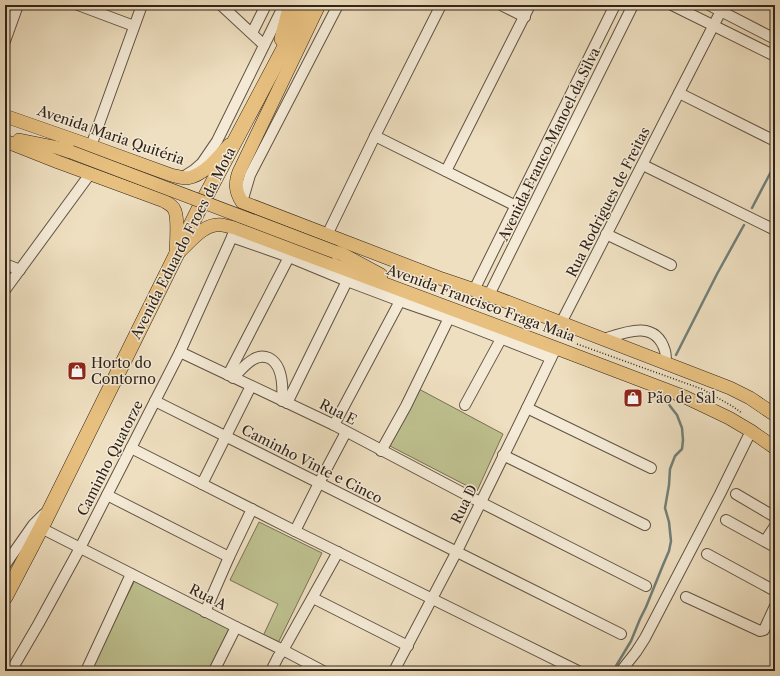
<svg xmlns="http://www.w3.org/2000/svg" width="780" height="676" font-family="'Libre Caslon Text',serif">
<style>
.green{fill:#bec08f;stroke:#777254}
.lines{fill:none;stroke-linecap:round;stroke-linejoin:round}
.stream{stroke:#707f79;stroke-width:2.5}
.minor-casing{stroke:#605344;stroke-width:12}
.major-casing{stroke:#30241a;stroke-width:14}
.highway-casing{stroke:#30241a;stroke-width:16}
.path{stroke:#30241a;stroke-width:1.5;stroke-dasharray:1 2;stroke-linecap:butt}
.minor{stroke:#f4ead6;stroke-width:10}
.major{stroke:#e7c080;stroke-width:13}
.highway{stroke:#e7c080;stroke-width:15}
.major-bridge-casing{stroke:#30241a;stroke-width:14;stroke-linecap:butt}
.major-bridge{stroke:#e7c080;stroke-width:13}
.labels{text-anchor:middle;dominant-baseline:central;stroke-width:3;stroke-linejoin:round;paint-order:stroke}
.street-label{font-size:14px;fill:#30241a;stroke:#f4ead6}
.poi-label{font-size:14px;fill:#30241a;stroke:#f4ead6;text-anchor:start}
</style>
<rect width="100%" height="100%" fill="#eedfc0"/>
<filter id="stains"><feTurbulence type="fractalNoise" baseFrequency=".005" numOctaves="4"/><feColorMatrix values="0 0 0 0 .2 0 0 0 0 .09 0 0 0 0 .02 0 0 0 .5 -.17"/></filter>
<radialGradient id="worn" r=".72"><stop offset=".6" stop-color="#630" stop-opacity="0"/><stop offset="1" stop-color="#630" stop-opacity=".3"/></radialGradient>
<g class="green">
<polygon points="417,388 503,434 477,491 390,446"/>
<polygon points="259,522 322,553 278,643 263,636 278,604 230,580"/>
<polygon points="135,580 229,629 208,671 89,671"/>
</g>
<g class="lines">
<g class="stream">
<polyline points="752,208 775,164"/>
<polyline points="676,355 717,274 744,225"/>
<polyline points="613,671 631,641 640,619 646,607 663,565 669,551 671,541 669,522 665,508 669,485 670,469 675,456 682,449 683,440 682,428 677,415 670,406 668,402 670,397"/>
</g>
<g class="minor-casing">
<g id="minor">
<polyline points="78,5 134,26"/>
<polyline points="221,5 264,45"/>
<polyline points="501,5 525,17"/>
<polyline points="672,5 775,56"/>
<polyline points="709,5 775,39"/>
<polyline points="252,33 266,5"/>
<polyline points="5,41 18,5"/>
<polyline points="679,93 775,141"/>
<polyline points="375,136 516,206"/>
<polyline points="91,146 142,5"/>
<polyline points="643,165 775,230"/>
<polyline points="446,171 530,5"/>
<polyline points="186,175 194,170 202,163 217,141 284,5"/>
<polyline points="242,202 250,175 338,5"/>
<polyline points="606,234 671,265"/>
<polyline points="327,235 375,136 441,5"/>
<polyline points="232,237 289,257 347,281 287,403"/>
<polyline points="5,264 20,270"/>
<polyline points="347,281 400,301 449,318 551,358"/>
<polyline points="5,290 90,174"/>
<polyline points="474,290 615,5"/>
<polyline points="489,295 633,5"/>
<polyline points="561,323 724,5"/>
<path d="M604 339C625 332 656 319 665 351 666 355 666 359 666 363"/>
<polyline points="180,352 334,425 480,502 646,586"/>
<polyline points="228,375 289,257"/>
<path d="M233 378C240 371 246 363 254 359 259 356 264 356 269 358 283 365 283 387 282 401"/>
<polyline points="155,401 621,634"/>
<polyline points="465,405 501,339"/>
<polyline points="527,408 651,468"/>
<polyline points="334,425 400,301"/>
<polyline points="131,448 295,531 578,671"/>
<polyline points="381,451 406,406 449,318"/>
<polyline points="503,455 645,525"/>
<polyline points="202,484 251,386"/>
<polyline points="736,494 775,517"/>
<polyline points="107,495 229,557 252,509"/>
<polyline points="726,520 775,547"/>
<polyline points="41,528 236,627 283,650 323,671"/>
<polyline points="295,531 319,483 346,432"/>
<polyline points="765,541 775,526"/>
<polyline points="707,554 775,591"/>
<polyline points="5,565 33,525 44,514"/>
<polyline points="686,597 760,631 764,630 775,606"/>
<polyline points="313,598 408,646"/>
<polyline points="205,612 229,557"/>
<polyline points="11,671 39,623 80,548 107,495 180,352 232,237 235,228"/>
<polyline points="86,671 131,574"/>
<polyline points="214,671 236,627"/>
<polyline points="271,671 278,657 283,650 338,552"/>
<polyline points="394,671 457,551 527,408 556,348"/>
<polyline points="621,671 636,652 645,638 720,494 751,431"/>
</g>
</g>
<g class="major-casing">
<g id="major">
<path d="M319 5 239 172C235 183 235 191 242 202L442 279 489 295 730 388 750 398 775 415"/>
<path d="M5 116 91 146 171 175C176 176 182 178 187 178 203 176 219 157 229 145"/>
<polyline points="19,140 59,148 71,152"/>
<path d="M5 141 58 162 164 201C167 203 172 205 174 209 179 217 176 245 176 255"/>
<path d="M180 251C192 240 204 223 222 225 227 226 231 227 235 228L556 348 685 397 729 418 751 431 775 448"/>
<polyline points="335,252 342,254 381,275"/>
</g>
</g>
<g class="highway-casing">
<g id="highway">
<polyline points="282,39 291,5"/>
<polyline points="5,597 41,528 200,207 307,5"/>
</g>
</g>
<polyline class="path" points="577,344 702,389 732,406 742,413"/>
<use href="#minor" class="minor"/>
<use href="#major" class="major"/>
<use href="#highway" class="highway"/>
<g class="major-bridge-casing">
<polyline id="major-bridge" points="71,152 335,252"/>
</g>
<use href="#major-bridge" class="major-bridge"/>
</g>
<defs>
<g id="shop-square" transform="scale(1)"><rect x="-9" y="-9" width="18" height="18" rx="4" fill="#8f2418" stroke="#f4ead6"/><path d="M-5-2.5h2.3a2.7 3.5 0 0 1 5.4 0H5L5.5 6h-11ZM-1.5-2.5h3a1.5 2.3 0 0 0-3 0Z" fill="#fff"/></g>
</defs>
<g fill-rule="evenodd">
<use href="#shop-square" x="77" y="371"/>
<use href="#shop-square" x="633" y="398"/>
</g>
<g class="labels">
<g class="street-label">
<text transform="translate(111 135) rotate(19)">Avenida Maria Quitéria</text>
<text transform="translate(549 144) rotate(-64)">Avenida Franco Manoel da Silva</text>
<text transform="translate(608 202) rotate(-63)">Rua Rodrigues de Freitas</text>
<text transform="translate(183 243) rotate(-63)">Avenida Eduardo Froes da Mota</text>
<text transform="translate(481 303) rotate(20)">Avenida Francisco Fraga Maia</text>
<text transform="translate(338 412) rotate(27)">Rua E</text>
<text transform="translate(110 458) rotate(-63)">Caminho Quatorze</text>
<text transform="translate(312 464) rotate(27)">Caminho Vinte e Cinco</text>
<text transform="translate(464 504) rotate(-64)">Rua D</text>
<text transform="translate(208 597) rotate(27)">Rua A</text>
</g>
<g class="poi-label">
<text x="91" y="363">Horto do<tspan x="91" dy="16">Contorno</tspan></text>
<text x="647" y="398">Pão de Sal</text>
</g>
</g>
<rect width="780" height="676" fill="none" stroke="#eedfc0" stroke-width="20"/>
<rect x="6" y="6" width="768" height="664" fill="none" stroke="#30241a" stroke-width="2"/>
<rect x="10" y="10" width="760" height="656" fill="none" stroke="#30241a"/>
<rect width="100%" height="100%" filter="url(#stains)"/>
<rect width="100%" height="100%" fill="url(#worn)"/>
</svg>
